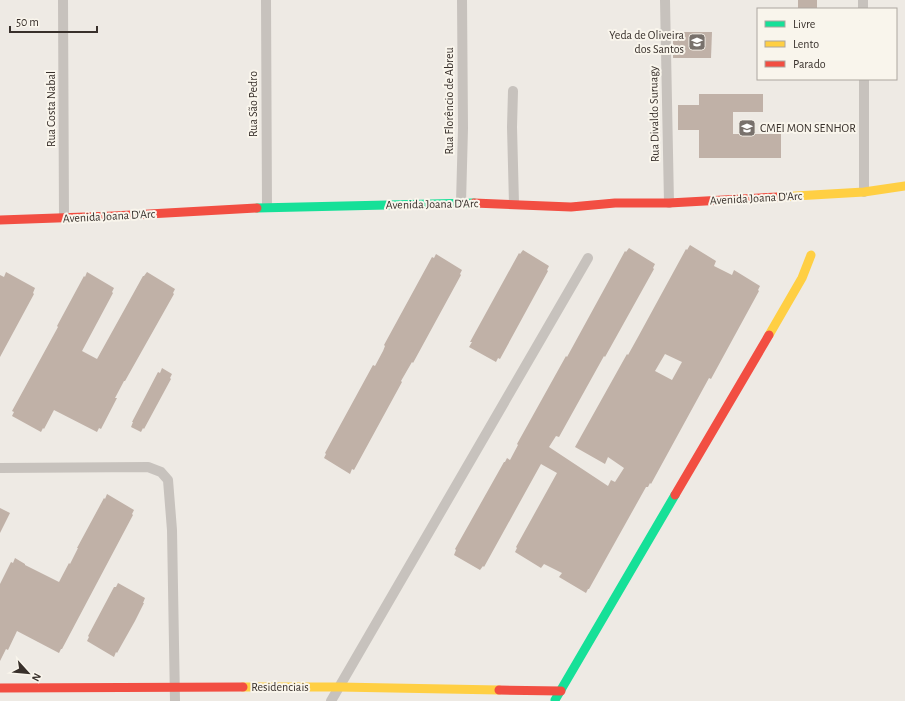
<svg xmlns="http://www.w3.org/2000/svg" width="905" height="701" font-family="'Alegreya Sans',sans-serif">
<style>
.building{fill:#c0b1a7;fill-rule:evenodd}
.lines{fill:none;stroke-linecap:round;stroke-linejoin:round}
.street{stroke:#c7c2bd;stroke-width:10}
.fast{stroke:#16e098;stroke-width:9}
.slow{stroke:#ffcf43;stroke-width:9}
.jam{stroke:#f24e42;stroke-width:9}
.labels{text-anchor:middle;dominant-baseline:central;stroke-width:4;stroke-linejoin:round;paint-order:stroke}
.poi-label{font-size:12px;fill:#38302b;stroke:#f9f5ec;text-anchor:end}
.street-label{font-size:12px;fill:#38302b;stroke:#f9f5ec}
</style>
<rect width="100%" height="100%" fill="#eeeae4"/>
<g class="building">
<rect x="798" y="0" width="19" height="9"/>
<polygon points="673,32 712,32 711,58 673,58"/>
<polygon points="699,94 763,94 763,112 733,112 733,134 781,134 781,158 699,158 699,130 678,130 678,105 699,105"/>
<path d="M690 245 716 261 714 266 732 275 734 270 760 286 758 290 759 291 711 379 709 378 651 484 650 483 648 487H646L589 589H588L586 593 559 577 562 573 544 564 541 568 515 552 517 548 516 547 557 473 541 464 484 567 483 566 480 570 454 555 456 550 455 549 504 462H505L507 458 510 460 518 445 517 444 566 356 567 357 619 262 625 251 626 252 629 248 655 264 653 268 654 269 605 357 604 356 559 437 556 436 549 447 608 486 611 480 615 482 624 468 608 457 605 464 575 447 627 354 628 355 638 337 686 249 687 250ZM665 354 682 362 672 380 655 371Z"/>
<polygon points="523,250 549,266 547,270 548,271 500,359 498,358 496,362 469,347 472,342 470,342 519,253 520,254"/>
<polygon points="436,254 462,270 460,274 461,275 413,363 412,362 401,381 402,382 354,470 352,469 350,474 324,458 326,454 325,453 373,365 375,366 383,351 385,346 384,345 432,257 434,258"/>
<polygon points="6,272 35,288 33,293 34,294 0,357 0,275 4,277"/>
<polygon points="87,272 114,288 112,292 113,293 82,351 97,359 143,276 144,276 147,272 175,289 173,293 174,294 125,381 124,381 115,398 117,398 101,429 99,428 97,432 54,410 44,429 43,428 41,432 12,416 14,412 12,411 58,327 57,326 84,276 85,277"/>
<polygon points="162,368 172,374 170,378 171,379 144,429 143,428 141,432 131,427 133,422 132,422 158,372 160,373"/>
<polygon points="107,494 134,510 132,514 133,515 62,649 61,649 59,653 17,631 8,650 6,649 0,661 0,584 11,562 13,563 15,558 25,564 25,565 59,582 69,563 70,564 78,548 77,548 104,498 105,499"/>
<polygon points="0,508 10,513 0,533"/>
<polygon points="118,583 145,598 143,603 144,603 135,621 117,653 116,652 114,657 87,641 89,637 88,636 114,587 116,587"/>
</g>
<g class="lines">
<g class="street">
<polyline points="63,0 64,218"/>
<polyline points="266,0 267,207"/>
<polyline points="665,0 669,203"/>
<polyline points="863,0 863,9"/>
<polyline points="864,79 864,192"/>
<polyline points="513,91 512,127 514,204"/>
<polyline points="461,203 463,128 462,0"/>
<polyline points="0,468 148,467 161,472 168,480 172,530 175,701"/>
<polyline points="331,701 588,258"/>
</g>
<g class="fast">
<polyline points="257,208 474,203"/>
<polyline points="555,700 675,495"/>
</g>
<g class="slow">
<polyline points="778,197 864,192 905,186"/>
<polyline points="769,335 802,278 811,255"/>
<polyline points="243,687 339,687 499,690"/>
</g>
<g class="jam">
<polyline points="474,203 571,207 615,203 669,203 778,197"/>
<polyline points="0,220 113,216 257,208"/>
<polyline points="675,495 769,335"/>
<polyline points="0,688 243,687"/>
<polyline points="499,690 561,691"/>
</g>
</g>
<defs>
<g id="school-square" transform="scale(0.9)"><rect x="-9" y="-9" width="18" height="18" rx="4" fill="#78716c" stroke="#f9f5ec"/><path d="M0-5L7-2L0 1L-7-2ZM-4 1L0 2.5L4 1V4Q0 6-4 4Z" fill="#fff"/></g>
</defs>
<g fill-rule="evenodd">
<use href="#school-square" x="697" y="42"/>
<use href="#school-square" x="747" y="128"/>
</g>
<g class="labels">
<g class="poi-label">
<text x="684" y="35">Yeda de Oliveira<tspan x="684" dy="14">dos Santos</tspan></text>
<text x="760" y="128" text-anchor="start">CMEI MON SENHOR</text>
</g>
<g class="street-label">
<text transform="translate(449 101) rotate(-90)">Rua Florêncio de Abreu</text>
<text transform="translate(253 104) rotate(-90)">Rua São Pedro</text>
<text transform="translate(51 109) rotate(-90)">Rua Costa Nabal</text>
<text transform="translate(654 114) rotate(-91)">Rua Divaldo Suruagy</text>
<text transform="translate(756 198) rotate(-3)">Avenida Joana D'Arc</text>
<text transform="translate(432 204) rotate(-1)">Avenida Joana D'Arc</text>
<text transform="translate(109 216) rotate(-3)">Avenida Joana D'Arc</text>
<text x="280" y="687">Residenciais</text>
</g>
</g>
<rect x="757" y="8" width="140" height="72" fill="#f9f5ec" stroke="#aca69f"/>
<rect x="765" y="21" width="20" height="6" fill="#16e098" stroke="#aca69f"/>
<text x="793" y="28" font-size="12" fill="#38302b">Livre</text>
<rect x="765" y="41" width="20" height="6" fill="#ffcf43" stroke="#aca69f"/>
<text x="793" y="48" font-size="12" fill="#38302b">Lento</text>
<rect x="765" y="61" width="20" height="6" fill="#f24e42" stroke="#aca69f"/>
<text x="793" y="68" font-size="12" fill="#38302b">Parado</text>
<g transform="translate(28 673) rotate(117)" stroke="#f9f5ec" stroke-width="3" paint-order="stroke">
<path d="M0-3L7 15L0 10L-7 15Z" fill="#38302b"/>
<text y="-6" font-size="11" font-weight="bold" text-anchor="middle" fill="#38302b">N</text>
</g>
<path d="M10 26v6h87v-6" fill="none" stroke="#38302b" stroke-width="2"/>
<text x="16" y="26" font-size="12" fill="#38302b" stroke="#f9f5ec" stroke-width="3" paint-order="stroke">50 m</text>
</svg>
